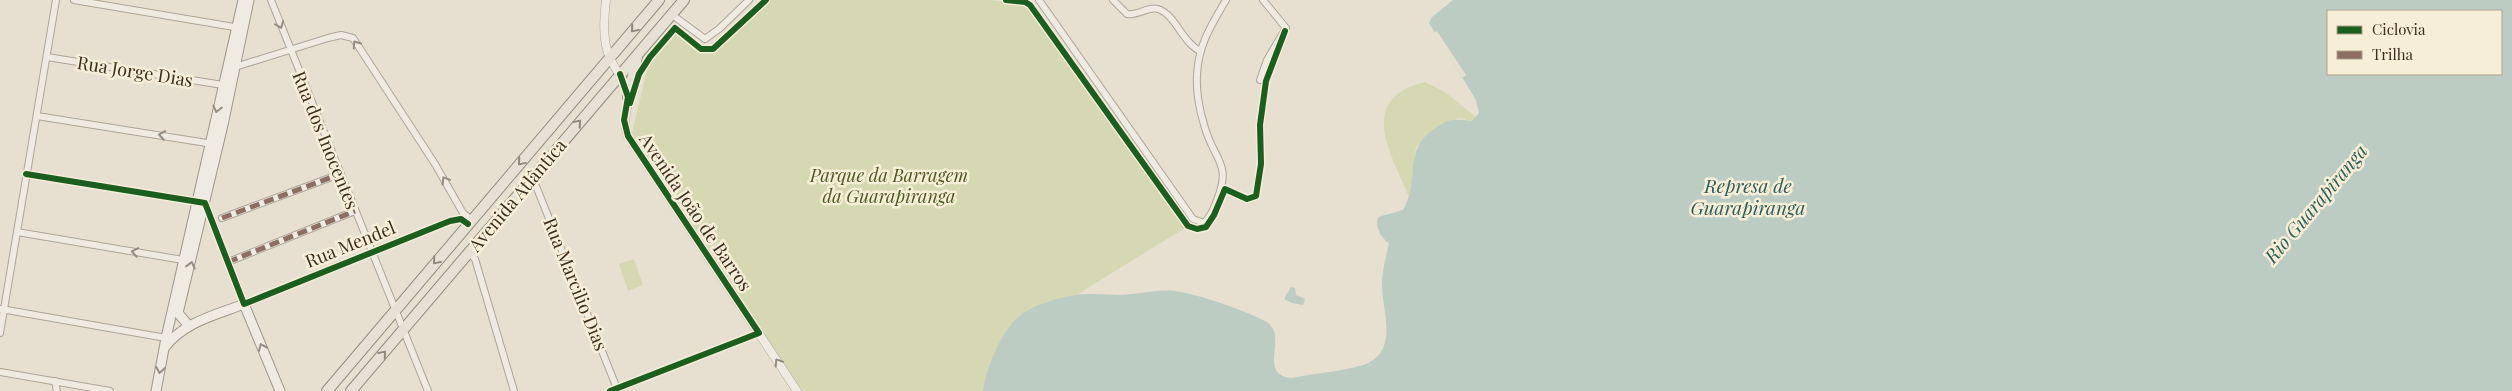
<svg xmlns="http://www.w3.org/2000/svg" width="2512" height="391" font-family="'Playfair Display',serif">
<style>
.green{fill:#d6d7b3}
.water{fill:#bcccc2;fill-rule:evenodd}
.pier{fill:#e7e0d1}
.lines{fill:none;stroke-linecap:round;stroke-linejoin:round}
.minor-casing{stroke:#ada599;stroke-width:8}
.tertiary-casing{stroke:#ada599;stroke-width:9}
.secondary-casing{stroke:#9c958a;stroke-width:11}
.primary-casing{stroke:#928b80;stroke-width:12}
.minor{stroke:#efebe3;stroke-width:6}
.tertiary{stroke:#efebe3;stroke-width:8}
.secondary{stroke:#efebe3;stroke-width:9}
.primary{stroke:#e6e1d4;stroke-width:10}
.quiet{stroke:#8d6e63;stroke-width:5;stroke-dasharray:10 5;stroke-linecap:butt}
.cycleway-casing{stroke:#f7eed8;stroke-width:9}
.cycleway{stroke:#1b5e20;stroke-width:6}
.oneway{stroke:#968c82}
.oneway2{stroke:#92887a}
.labels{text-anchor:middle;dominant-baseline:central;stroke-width:5;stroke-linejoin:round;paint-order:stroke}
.street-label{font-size:18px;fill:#3d2e20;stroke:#f7eed8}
.park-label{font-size:18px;font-style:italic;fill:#4d5a26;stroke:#f7eed8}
.water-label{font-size:19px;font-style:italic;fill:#2f5d5a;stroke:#f7eed8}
</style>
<rect width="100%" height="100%" fill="#e7e0d1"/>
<g class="green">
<polygon points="770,0 989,0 1030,5 1188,226 1078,294 1120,295 1175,291 1224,305 1266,322 1255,323 1068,391 802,391 632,133 650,57 675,28 706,51"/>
<path d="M1425 82 1445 92 1477 118 1472 121 1458 118 1416 147 1410 199C1392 155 1355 99 1425 82Z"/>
<polygon points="634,259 643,285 628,291 619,264"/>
</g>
<g class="water">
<path d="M1453 0H2512V391H983C987 367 999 337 1016 319 1031 305 1056 298 1076 295 1089 293 1104 295 1118 295 1136 295 1156 289 1175 291 1198 294 1244 310 1265 321 1291 335 1255 374 1292 378 1315 373 1341 372 1363 365 1400 353 1382 312 1382 284 1382 271 1386 256 1389 243 1380 237 1375 227 1378 217L1403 210C1421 181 1402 151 1433 130 1449 118 1453 119 1472 121L1479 113 1476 100 1429 23 1432 17ZM2328 11H2501V74H2328Z"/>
<polygon points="1291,287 1295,288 1296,295 1305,299 1303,305 1292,303 1284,299"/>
</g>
<polygon class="pier" points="1437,31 1466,75 1463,78 1434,33"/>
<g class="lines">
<g class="minor-casing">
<g id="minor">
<polyline points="74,0 240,28"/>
<polyline points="271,0 428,391"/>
<path d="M1039 0 1193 219 1204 223C1211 217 1214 208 1217 200 1232 163 1214 160 1205 128 1200 112 1196 91 1197 75 1198 45 1212 24 1226 0"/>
<path d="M1113 0 1127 14C1138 16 1148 6 1158 9 1175 14 1182 42 1200 51"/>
<polyline points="671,14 705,39 719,29 749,0"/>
<polyline points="47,57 223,85"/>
<polyline points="235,67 328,38 341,35 353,38 435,164 463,213 472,220"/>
<polyline points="1260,80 1267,60 1286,28 1263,0"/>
<polyline points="37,116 213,144"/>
<polyline points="26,174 205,203 244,304 450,221 461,219 468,224"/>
<polyline points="531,180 536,186 618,391"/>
<polyline points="222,218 340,174"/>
<polyline points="17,232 183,260"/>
<polyline points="469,252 475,259 514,391"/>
<polyline points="228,262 355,211"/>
<polyline points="1,309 166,338"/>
<polyline points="0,333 56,0"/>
<polyline points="0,372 110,391"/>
<polyline points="55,381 57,391"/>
<polyline points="610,391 759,333"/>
</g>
</g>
<g class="tertiary-casing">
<path id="tertiary" d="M606 0C604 18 602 41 610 58 616 72 627 81 628 97 628 111 622 121 628 136L797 391"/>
</g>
<g class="secondary-casing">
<g id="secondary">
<polyline points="189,326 178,313 223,125 249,0"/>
<path d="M165 347C184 322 216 315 244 304L280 391"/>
<polyline points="156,391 166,338 243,0"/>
</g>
</g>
<g class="primary-casing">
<g id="primary">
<polyline points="628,97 637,57"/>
<polyline points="327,391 659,0"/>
<polyline points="351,391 684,0"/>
</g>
</g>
<use href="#minor" class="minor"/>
<use href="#tertiary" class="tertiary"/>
<use href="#secondary" class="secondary"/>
<use href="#primary" class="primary"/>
<g class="quiet">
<polyline points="222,218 340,174"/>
<polyline points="228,262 355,211"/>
</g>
<g class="cycleway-casing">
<g id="cycleway">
<polyline points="1006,0 1025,2 1030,5 1188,226 1197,229 1206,227 1214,215 1225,189 1247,199 1256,196 1261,164 1260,125 1266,81 1285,31"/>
<polyline points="630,103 639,74 650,57 675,28 701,49 713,49 766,0"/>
<polyline points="26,174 205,203 244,304 450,221 461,219 468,224"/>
<polyline points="610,391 759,333 628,136 624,120 628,97 620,74"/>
</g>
</g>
<use href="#cycleway" class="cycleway"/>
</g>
<defs><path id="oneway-chevron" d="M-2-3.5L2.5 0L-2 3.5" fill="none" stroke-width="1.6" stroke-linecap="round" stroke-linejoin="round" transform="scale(1.25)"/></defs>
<g class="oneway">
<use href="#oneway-chevron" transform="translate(280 25) rotate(69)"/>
<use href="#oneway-chevron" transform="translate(356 44) rotate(-125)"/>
<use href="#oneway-chevron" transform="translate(217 109) rotate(103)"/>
<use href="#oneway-chevron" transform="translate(162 135) rotate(-171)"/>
<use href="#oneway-chevron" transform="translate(445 180) rotate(-121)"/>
<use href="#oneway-chevron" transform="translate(135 252) rotate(-170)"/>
<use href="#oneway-chevron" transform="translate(191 265) rotate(-76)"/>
<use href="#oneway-chevron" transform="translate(262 347) rotate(-113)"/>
<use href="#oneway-chevron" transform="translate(778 362) rotate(-123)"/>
<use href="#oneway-chevron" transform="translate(160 370) rotate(99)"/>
</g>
<g class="oneway2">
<use href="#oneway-chevron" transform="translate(634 29) rotate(130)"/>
<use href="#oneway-chevron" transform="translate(578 123) rotate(-50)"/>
<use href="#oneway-chevron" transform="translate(521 162) rotate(130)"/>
<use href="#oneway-chevron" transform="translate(436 261) rotate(130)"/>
<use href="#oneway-chevron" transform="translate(383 354) rotate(-50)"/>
</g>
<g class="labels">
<g class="street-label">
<text transform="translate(135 71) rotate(9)">Rua Jorge Dias</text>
<text transform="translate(326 140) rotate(68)">Rua dos Inocentes</text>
<text transform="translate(517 195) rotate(-50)">Avenida Atlântica</text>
<text transform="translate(696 212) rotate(56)">Avenida João de Barros</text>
<text transform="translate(350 244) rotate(-22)">Rua Mendel</text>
<text transform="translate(576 284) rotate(68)">Rua Marcilio Dias</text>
</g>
<g class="park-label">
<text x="889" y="175">Parque da Barragem<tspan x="889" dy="21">da Guarapiranga</tspan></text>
</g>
<g class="water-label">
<text x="1748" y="185">Represa de<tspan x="1748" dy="22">Guarapiranga</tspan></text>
<text transform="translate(2315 203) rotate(-50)">Rio Guarapiranga</text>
</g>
</g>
<rect x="2327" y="10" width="175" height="65" fill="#f7eed8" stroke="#ada18e"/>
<rect x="2337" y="26" width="25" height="8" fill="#1b5e20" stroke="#ada18e"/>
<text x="2372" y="35" font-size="15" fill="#3d2e20">Ciclovia</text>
<rect x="2337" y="51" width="25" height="8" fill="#8d6e63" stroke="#ada18e"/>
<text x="2372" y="60" font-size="15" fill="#3d2e20">Trilha</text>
</svg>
